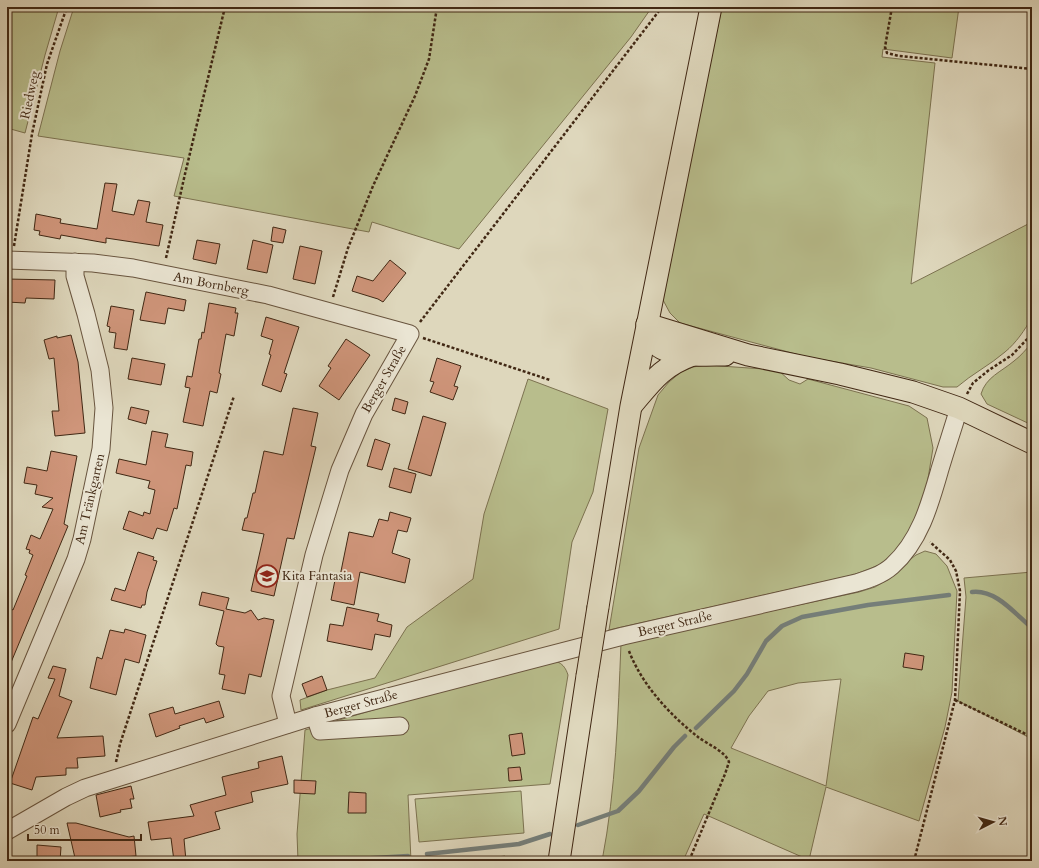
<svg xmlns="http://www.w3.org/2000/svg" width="1039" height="868" font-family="Cardo,serif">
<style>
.green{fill:#b8bd8c;stroke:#7c7250;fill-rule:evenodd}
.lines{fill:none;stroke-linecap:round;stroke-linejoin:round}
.stream{stroke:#757e79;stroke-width:4.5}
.building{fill:#cf957a;stroke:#412814}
.minor-casing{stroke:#68543e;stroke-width:19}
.major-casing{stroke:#412814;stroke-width:23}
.path{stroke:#412814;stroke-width:2.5;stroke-dasharray:3 2;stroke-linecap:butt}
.minor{stroke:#eae5d3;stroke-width:17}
.major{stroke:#ded7bc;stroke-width:21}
.major-bridge-casing{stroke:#412814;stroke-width:23;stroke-linecap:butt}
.major-bridge{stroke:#ded7bc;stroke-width:21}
.labels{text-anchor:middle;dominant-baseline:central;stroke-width:4;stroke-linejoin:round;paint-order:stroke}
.street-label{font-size:13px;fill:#412814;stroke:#eae5d3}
.poi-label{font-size:13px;fill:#412814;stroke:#eae5d3;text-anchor:start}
</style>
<rect width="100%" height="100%" fill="#ded7bc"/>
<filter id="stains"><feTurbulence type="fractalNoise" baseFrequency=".005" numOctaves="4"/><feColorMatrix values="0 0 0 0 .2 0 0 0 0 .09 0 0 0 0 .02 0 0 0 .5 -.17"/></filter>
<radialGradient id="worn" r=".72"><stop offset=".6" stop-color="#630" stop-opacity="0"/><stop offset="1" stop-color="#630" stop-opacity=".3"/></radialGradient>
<g class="green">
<polygon points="7,7 59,7 45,55 25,133 7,128"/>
<polygon points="74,7 652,7 631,37 459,249 372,222 369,232 174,196 184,158 38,136 60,51"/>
<path d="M722 7H959L952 58 883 49 882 57 935 63 911 284 1032 222V317C1025 330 1016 343 1005 352 990 365 972 374 957 387H943L871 368 807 357 680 323 670 313 663 300V285Z"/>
<path d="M1032 343V425L987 404 981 394C986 377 1001 372 1014 361 1021 356 1026 349 1032 343Z"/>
<polygon points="706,365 778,370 789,380 800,384 808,379 909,406 927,418 933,448 924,503 917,519 895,553 879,565 853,575 609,630 639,448 658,395 669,382 681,372 693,367"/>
<polygon points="528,379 608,409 593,492 572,542 559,629 301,710 300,700 327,690 375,678 407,627 473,579 484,514"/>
<path d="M925 551 936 554 947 566 957 591 952 692 945 727 919 821 826 787 809 860 704 814 683 861H602C616 789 618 716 621 643L859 592 875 587 889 579 904 564 916 555ZM841 679 826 786 731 748 749 716 768 691 798 683Z"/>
<polygon points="1032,572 1032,739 958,701 966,597 964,578"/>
<path d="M544 660C556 660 564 662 568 675L550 784 408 795 411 861H298L297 834 305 730Z"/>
<polygon points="521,791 524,833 419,842 415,799"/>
<polygon points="505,856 506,861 466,861"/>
</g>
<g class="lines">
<g class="stream">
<path d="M972 592C996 589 1015 614 1032 628"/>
<polyline points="696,728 734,691 747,674 766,641 782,626 802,617 868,605 949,595"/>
<polyline points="578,825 618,811 639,791 674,747 685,736"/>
<polyline points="427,854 519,844 550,834"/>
<polyline points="324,861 408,856"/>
</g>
</g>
<g class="building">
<polygon points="105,183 117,184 112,211 134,215 138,200 150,202 146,222 163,225 159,246 106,238 106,243 61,235 60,239 39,235 40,231 34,230 36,214 61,219 60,223 97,229"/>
<polygon points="273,227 286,230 283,243 271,241"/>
<polygon points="197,240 220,244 216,264 193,259"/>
<polygon points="253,240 273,245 267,273 247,269"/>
<polygon points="300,246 322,251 315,284 293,279"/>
<polygon points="390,260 406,273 383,302 378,299 352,291 357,276 373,281"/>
<polygon points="7,279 55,280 54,299 26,298 25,303 7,302"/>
<polygon points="146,292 186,300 184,311 168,308 165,324 140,320"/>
<polygon points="209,303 236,308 235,313 238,313 234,336 226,334 219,373 221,374 217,393 210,391 203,426 183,422 190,388 185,387 187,376 192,377 199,339 201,339 202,332 204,333"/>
<polygon points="111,306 134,310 127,350 114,348 116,333 109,332 110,327 107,326"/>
<polygon points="266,317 299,327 284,373 287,374 281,392 262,385 271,355 269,354 273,340 261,336"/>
<polygon points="71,335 78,362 85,433 55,436 52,411 59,411 54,358 49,359 44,340 57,336 57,338"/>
<polygon points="346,339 370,355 339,400 319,386 331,368 328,366"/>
<polygon points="132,358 165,364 161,385 128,379"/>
<polygon points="437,358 461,366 454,386 458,387 453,400 430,392 434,382 430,381"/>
<polygon points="395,398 408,402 405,414 392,410"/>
<polygon points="131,407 149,411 146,424 128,419"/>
<polygon points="293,408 318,413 311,446 316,447 294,539 287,538 274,596 251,591 264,534 242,530 245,518 247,518 253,493 255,493 264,451 283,455"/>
<polygon points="423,416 446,423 431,476 408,469"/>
<polygon points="152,431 168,434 165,447 193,452 191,466 186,465 177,509 174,508 167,531 157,528 153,539 123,529 129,511 143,516 144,512 150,514 155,490 148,488 150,481 116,473 119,459 146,465"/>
<polygon points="375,439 390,444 382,470 367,466"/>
<polygon points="51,451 77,456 64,524 68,526 7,672 7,607 13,610 27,576 25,575 33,555 29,553 30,550 26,549 31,535 40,539 53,509 42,507 53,498 35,494 37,485 24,483 27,467 47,471"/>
<polygon points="394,468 416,474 411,493 389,487"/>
<polygon points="390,512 411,518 407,532 398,530 392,553 410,559 405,583 360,572 354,605 331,600 335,580 339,581 349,532 373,537 379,519 388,521"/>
<polygon points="138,552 154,557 153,560 157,561 147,592 145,605 142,605 141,608 111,600 115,588 125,591"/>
<polygon points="202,592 229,598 226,609 245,613 251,610 258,620 264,618 274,620 261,677 249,674 245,694 222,689 225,675 219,674 224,647 218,646 216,644 224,611 199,605"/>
<polygon points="347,607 379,614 377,621 392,625 390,637 375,634 372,650 327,641 330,624 343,626"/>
<polygon points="125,629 146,635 139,663 125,659 116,695 90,688 97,657 102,659 110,630 124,633"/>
<polygon points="905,653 924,656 922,670 903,667"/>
<polygon points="53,666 66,669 59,696 72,701 57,738 103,736 105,756 77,758 78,768 66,768 66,775 36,777 32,790 10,783 33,717 38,719 55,679 48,678"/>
<polygon points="322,676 327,690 307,697 302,684"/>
<polygon points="219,701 224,717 206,723 204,718 179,726 180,728 156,737 149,714 173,707 175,714"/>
<polygon points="522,733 525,754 512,756 509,735"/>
<polygon points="282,756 288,784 251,792 253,802 215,812 220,829 184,839 186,861 174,861 171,838 151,840 148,822 194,816 190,805 226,795 222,777 259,768 258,762"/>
<polygon points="520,767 522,780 509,781 508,768"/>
<polygon points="294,780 316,781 315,794 294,793"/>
<polygon points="131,786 134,799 130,799 132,808 120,810 121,812 100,817 96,795"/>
<polygon points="349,792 366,793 366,813 348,813"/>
<polygon points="67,823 76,823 129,837 134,836 136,856 124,857 123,861 75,858"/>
<polygon points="37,845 61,847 60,861 37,861"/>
</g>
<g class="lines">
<g class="minor-casing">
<g id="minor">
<polyline points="7,260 93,263 133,268 268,295 410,334 364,414 340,470 314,555 281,696 288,724"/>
<polyline points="315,716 320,731 400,726"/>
<polyline points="7,724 76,559 82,539 101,449 104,408 100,370 86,314 75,276 75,262"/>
<path d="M7 831 66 797 85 788 315 716 623 636 856 583C869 579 882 575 892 566 920 541 930 504 940 469 946 449 953 428 959 408"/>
</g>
</g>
<g class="major-casing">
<g id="major">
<polyline points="647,324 748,355 840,374 913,392 959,408 1032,443"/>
<path d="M647 324C649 331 651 338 656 344 668 358 707 355 725 355"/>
<path d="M633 404C653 380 663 366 693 355"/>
<polyline points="598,607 631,406 711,7"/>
<polyline points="559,861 587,676"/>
</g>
</g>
<g class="path">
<polyline points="892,7 885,47 887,53 899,56 1032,69"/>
<polyline points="14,246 32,134 47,64 67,7"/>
<polyline points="166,258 185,174 225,7"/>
<polyline points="333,297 348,248 373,186 415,96 429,59 437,7"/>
<polyline points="420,322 662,7"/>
<polyline points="423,338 550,380"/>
<polyline points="967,394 973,383 989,370 1012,355 1032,334"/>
<path d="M629 651C642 685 670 715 698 737 707 744 725 751 729 762L725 774 689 861"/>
<polyline points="955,700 1032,737"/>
<polyline points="116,762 120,744 234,396"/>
<polyline points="914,861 955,700 960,591 956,571 950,560 930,542"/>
</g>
<use href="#minor" class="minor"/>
<use href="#major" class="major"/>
<g class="major-bridge-casing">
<polyline id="major-bridge" points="587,676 598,607"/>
</g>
<use href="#major-bridge" class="major-bridge"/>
</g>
<defs>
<g id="school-ring" transform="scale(1.15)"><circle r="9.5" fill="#eae5d3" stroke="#8f2418" stroke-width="1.5"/><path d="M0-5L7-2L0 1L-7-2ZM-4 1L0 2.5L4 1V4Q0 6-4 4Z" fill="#8f2418"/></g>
</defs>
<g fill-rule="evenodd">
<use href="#school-ring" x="267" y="576"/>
</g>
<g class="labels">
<g class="street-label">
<text transform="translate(30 95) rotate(-78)">Riedweg</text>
<text transform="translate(211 284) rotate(11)">Am Bornberg</text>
<text transform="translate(384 379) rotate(-60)">Berger Straße</text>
<text transform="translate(90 499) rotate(-77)">Am Tränkgarten</text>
<text transform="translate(675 624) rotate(-13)">Berger Straße</text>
<text transform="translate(361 704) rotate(-15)">Berger Straße</text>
</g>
<g class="poi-label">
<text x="282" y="576">Kita Fantasia</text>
</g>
</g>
<rect width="1039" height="868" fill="none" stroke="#ded7bc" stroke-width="24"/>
<rect x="8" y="8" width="1023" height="852" fill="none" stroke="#412814" stroke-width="2"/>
<rect x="12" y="12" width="1015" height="844" fill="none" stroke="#412814"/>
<g transform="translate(993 822) rotate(84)" stroke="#eae5d3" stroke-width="3" paint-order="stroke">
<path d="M0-3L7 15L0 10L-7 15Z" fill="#412814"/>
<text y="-6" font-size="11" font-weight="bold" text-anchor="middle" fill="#412814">N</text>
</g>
<path d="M28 834v6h113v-6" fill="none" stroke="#412814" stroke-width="2"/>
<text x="34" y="834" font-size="12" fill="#412814" stroke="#eae5d3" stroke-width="3" paint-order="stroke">50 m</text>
<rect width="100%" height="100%" filter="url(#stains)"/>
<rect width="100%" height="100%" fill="url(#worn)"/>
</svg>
